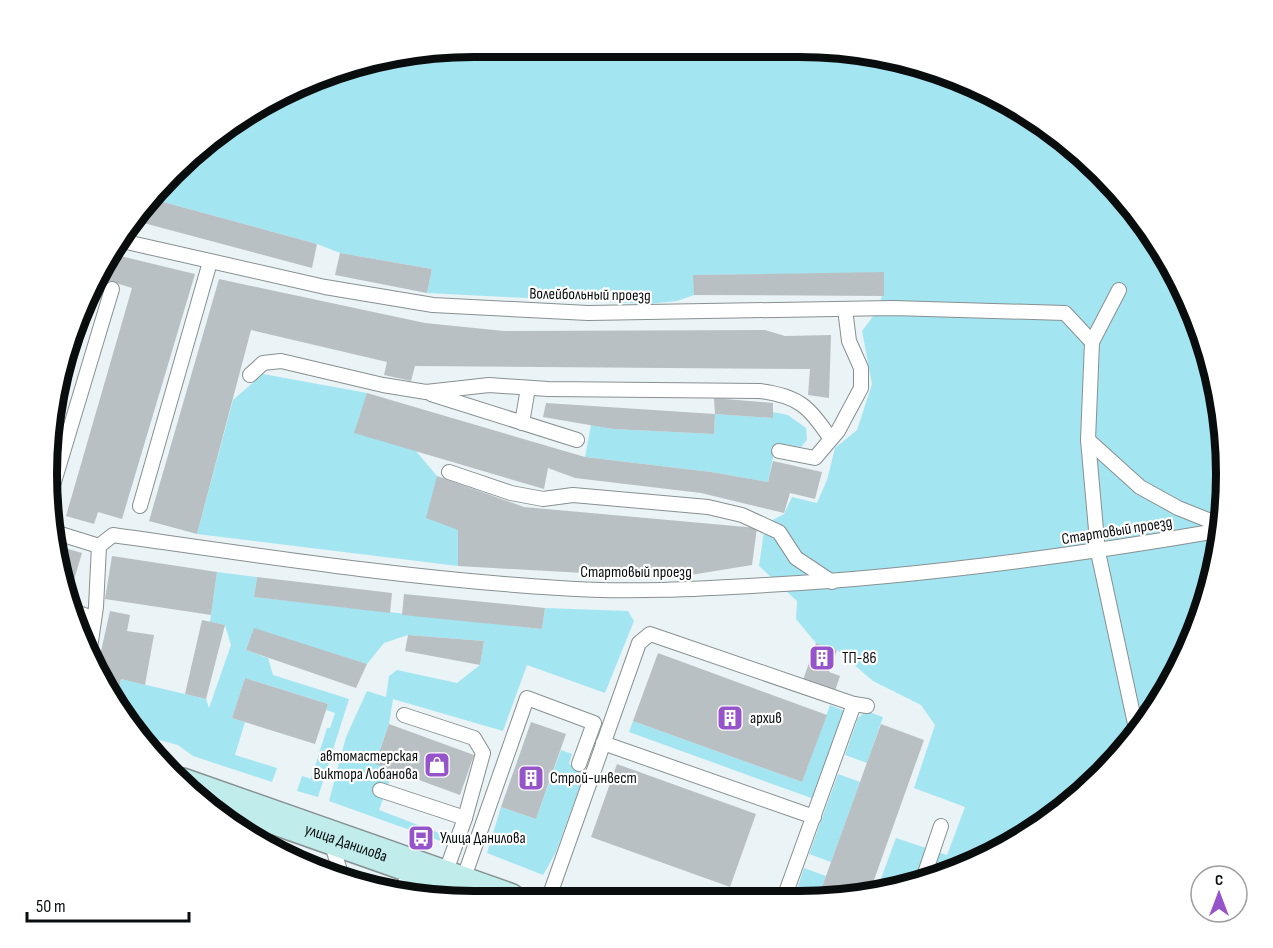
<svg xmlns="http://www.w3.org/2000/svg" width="1273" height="948" font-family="'Sofia Sans Condensed',sans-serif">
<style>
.green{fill:#a4e5f2}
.building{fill:#b9c0c4}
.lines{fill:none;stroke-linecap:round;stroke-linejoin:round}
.lane-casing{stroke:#889092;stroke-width:16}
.secondary-casing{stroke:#889092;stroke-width:36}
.lane{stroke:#fff;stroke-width:14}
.secondary{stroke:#c1ecec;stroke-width:33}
.labels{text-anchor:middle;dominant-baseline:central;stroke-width:4.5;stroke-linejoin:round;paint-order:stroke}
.street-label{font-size:16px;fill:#0a0d0e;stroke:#fff}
.poi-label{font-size:16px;fill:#0a0d0e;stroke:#fff;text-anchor:start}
.rim{fill:none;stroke:#0a0d0e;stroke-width:8}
</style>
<rect width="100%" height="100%" fill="#eaf3f5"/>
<g class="green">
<path d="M474 47H827L909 61 1036 118 1138 214 1183 285 1212 364 1226 446 1223 530 1204 612 1169 688 1120 756 1059 813 963 869 876 892 896 838 947 855 965 807 914 788 935 725 921 705 873 681 837 650 816 643 796 619 797 601 759 566 765 524 784 514 792 497 817 503 827 480 835 448 857 430 872 384 862 331C879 310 884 299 884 273L694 275V295L677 301 648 304 427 293 432 269 340 253 317 244 152 199 171 172 260 104 363 61Z"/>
<polygon points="263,374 367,393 437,476 458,530 458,566 197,534 233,400"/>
<polygon points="773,412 788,415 806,428 807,440 801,447 776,443 768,482 711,472 585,457 591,425 613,429 714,434 715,414 773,418"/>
<polygon points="217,572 257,577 254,597 542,629 545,608 628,611 634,621 605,693 527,665 503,731 393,699 389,724 375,763 393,771 379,810 452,838 449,844 329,801 346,737 367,691 386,697 389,676 397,670 457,683 480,665 484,641 408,635 384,643 367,664 254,629 246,650 268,658 273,675 349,699 318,797 297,791 302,776 311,779 327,728 330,728 335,713 326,710 328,704 245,678 232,718 245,722 235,755 277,768 272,782 193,756 178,745 134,733 113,696 117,697 121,679 206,699 209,708 231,645 225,625 210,622"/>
<polygon points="830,705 845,711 814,799 629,732 633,721 802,782"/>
<polygon points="866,711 883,717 867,763 845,755 858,718"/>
<polygon points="561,750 572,754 569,764 585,772 556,852 543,875 487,853 501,807 536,819"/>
<polygon points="838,774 860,782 831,862 809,854"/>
<polygon points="804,868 826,876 818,898 794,898"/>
</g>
<g class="building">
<polygon points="152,199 317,244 312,268 136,221"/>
<polygon points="340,253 432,269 427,293 335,275"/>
<polygon points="112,254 195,274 122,519 98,512 94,524 66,516 132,288 96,277"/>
<polygon points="884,272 884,296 694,295 693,275"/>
<polygon points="95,279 54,420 53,420 55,391"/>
<polygon points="219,279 425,323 504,331 765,330 785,336 831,335 829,398 808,395 810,369 415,366 411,381 384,375 387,362 251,330 197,534 149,521"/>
<polygon points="367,393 585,457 711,472 768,482 773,461 822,472 815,499 790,493 784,513 701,493 575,478 548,468 544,489 354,433"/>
<polygon points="714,398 773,403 773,418 715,414"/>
<polygon points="546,403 715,414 714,434 613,429 543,417"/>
<polygon points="437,476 524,507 757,528 752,565 672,578 458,566 458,530 426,518"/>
<polygon points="58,546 82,553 70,593 68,592"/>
<polygon points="112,556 217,572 211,615 105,599"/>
<polygon points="257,577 392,593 390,613 254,597"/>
<polygon points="404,594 545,608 542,629 402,615"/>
<polygon points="110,611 130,615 127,631 154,635 145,685 121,679 117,697 113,696 97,669"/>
<polygon points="202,620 225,625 206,699 185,694"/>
<polygon points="254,628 367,664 356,688 246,650"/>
<polygon points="408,635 484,641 480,665 405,651"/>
<polygon points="816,643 837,650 829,672 840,676 835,691 803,680"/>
<polygon points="658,653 827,715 802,782 633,721"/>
<polygon points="245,678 328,704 315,744 232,718"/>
<polygon points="531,722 566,734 536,819 501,807"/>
<polygon points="389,724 474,755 460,795 375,764"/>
<polygon points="881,724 924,740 869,894 855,898 818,898"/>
<polygon points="617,764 756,814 730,887 591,837"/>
</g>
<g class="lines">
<g class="lane-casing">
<g id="lane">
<polyline points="122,241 325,287 433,305 588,313 893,308 1065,313 1092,342 1088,440 1098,552 1137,733"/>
<polyline points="1092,342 1119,290"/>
<path d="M250 375 263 363 281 361 383 385 426 392 489 385 548 389 760 391C798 396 809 406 830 438"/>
<polyline points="431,394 577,440"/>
<polyline points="522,423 528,388"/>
<polyline points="1088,440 1140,487 1178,508 1223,526"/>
<polyline points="779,451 815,458 838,431 861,388 861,368 849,341 845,309"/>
<polyline points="449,472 511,493 543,499 573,495 708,507 742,515 779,532 796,558 832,582"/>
<polyline points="48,494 51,492 112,289"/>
<polyline points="140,506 210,262"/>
<path d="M54 532 99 546 113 535C261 556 410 579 559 588 628 593 698 589 766 585 920 577 1071 556 1223 530"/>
<polyline points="73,611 93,618"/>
<polyline points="89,655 96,607 99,546"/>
<polyline points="404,715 474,738 483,753 465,818 444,877"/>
<polyline points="603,743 814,817"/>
<polyline points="380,790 465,818"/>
<polyline points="330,839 343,880"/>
<polyline points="923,879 941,826"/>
<polyline points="462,883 527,698 594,723 579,764"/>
<polyline points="402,892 411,865"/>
<polyline points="677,895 687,899"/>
<polyline points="784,898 854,704"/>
<polyline points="548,900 639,643 650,634 854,704 867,706"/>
</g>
</g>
<g class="secondary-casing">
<g id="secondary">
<path id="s1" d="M182 785 509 900"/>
</g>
</g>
<use href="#lane" class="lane"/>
<use href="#secondary" class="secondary"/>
</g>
<defs>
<g id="building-square" transform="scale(1.35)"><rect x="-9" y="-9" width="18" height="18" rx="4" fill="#9654ca" stroke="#fff"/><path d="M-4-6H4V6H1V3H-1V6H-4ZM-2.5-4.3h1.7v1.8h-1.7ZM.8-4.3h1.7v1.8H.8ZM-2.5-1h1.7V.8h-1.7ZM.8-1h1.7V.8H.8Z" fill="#fff"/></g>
<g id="shop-square" transform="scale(1.35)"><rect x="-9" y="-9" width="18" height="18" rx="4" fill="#9654ca" stroke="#fff"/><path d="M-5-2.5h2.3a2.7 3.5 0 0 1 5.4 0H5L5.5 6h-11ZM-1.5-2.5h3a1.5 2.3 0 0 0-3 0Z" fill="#fff"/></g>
<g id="bus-square" transform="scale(1.35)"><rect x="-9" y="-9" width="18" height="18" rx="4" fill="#9654ca" stroke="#fff"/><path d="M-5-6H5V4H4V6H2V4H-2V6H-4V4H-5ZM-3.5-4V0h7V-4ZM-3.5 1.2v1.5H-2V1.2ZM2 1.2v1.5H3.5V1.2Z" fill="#fff"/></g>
</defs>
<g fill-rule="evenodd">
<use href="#building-square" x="822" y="658"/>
<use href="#building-square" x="730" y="718"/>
<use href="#shop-square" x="437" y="765"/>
<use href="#building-square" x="531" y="778"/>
<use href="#bus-square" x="421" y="838"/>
</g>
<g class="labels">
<g class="street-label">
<text transform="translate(590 295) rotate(1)">Волейбольный проезд</text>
<text transform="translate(1117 531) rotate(-9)">Стартовый проезд</text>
<text x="636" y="572">Стартовый проезд</text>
<text stroke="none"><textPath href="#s1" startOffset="174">улица Данилова</textPath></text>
</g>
<g class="poi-label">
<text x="842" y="658">ТП-86</text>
<text x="750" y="718">архив</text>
<text x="418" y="756" text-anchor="end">автомастерская<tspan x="418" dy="18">Виктора Лобанова</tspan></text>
<text x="550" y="778">Строй-инвест</text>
<text x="440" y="838">Улица Данилова</text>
</g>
</g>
<path d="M0 0H1273V948H0ZM474 57H799A417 417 0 0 1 1216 474V474A417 417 0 0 1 799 891H474A417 417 0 0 1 57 474V474A417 417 0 0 1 474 57Z" fill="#fff" fill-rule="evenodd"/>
<path class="rim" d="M474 57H799A417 417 0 0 1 1216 474V474A417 417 0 0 1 799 891H474A417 417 0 0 1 57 474V474A417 417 0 0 1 474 57Z"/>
<g transform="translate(1219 894)"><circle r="28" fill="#ffffff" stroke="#9d9e9f" stroke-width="1.5"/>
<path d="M0-4.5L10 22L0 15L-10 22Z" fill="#9654ca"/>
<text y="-9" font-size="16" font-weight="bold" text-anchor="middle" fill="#0a0d0e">С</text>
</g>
<path d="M27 912v9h162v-9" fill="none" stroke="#0a0d0e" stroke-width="3"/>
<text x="36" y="912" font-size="18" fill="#0a0d0e" stroke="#ffffff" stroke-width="4.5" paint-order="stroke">50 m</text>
</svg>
